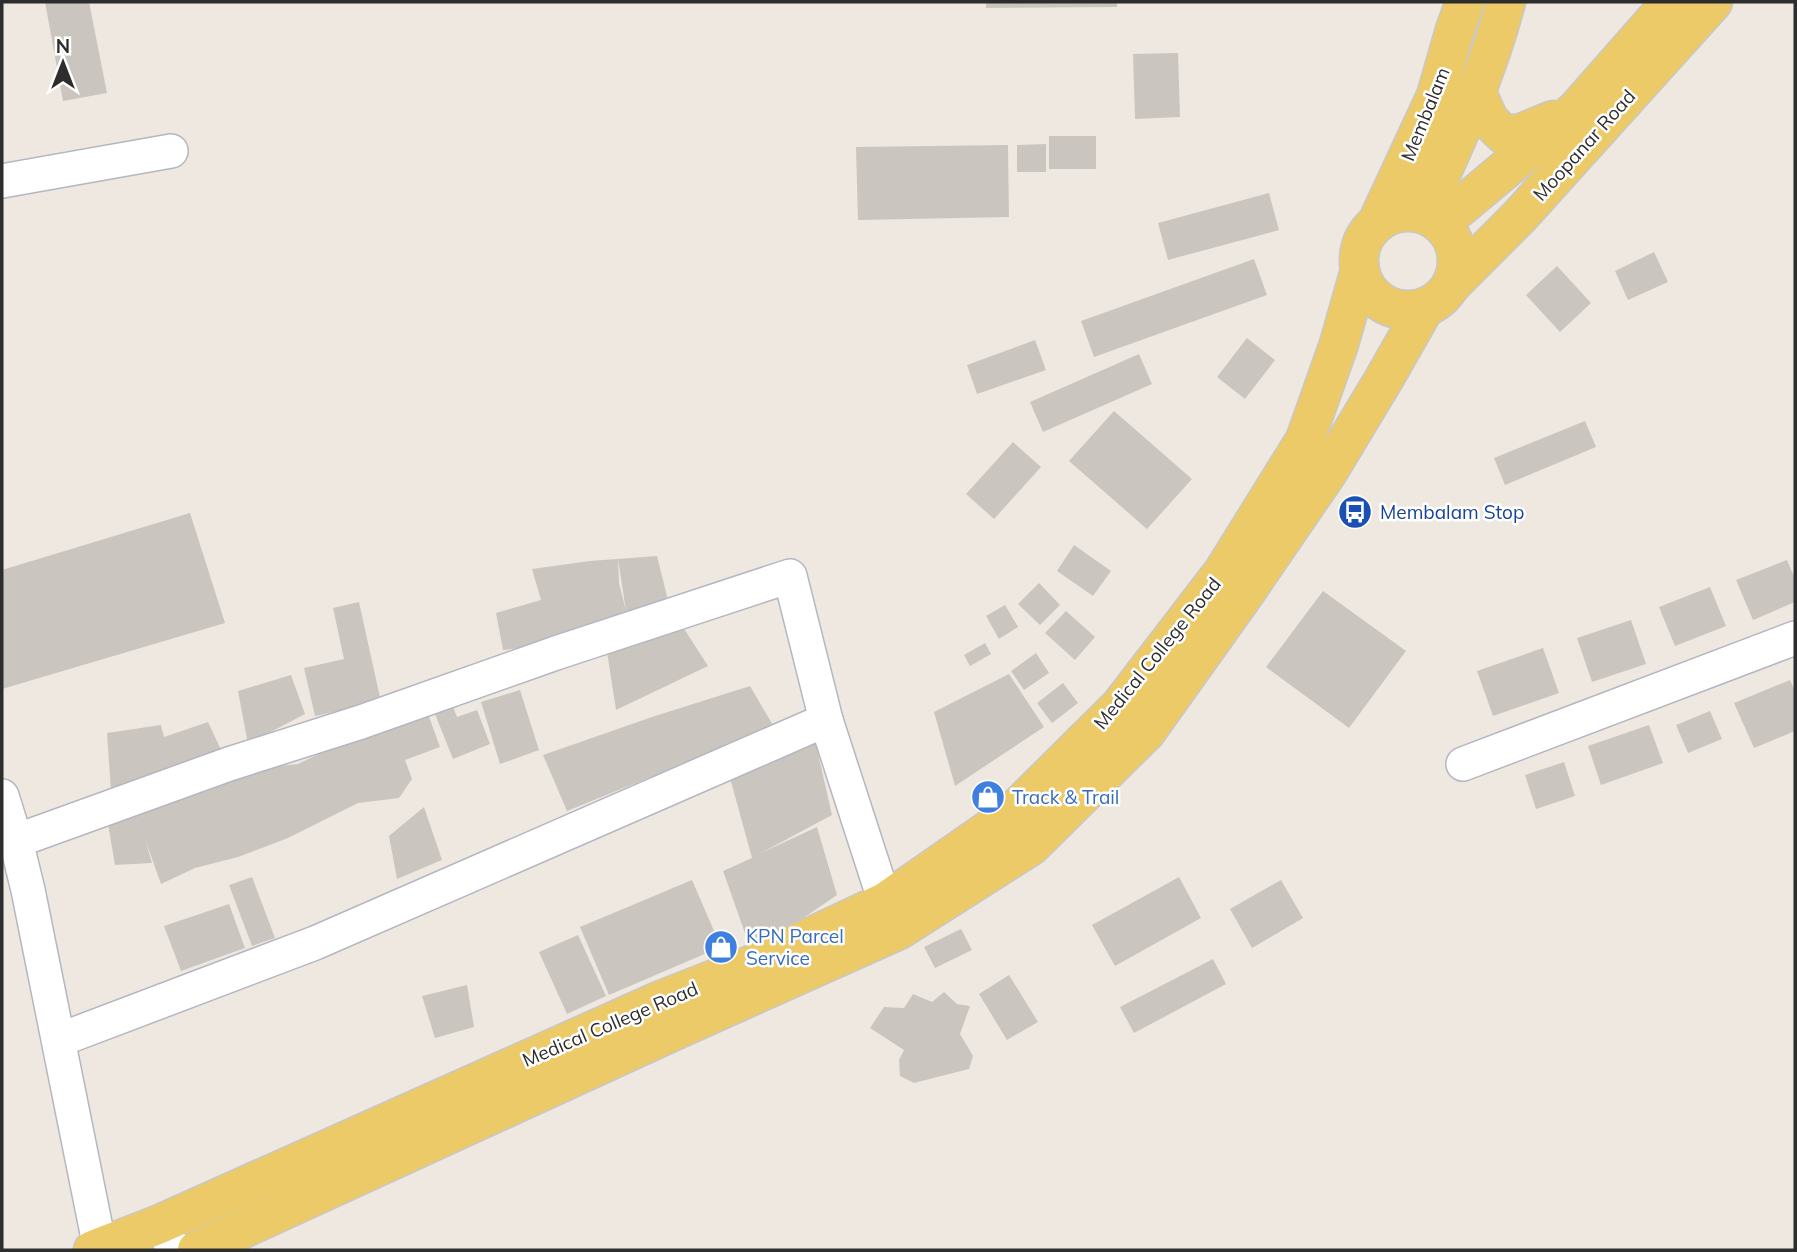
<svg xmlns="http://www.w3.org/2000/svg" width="1797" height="1252" font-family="Mulish,sans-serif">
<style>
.building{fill:#cac6bf;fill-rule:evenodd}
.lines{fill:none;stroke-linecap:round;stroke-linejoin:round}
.minor-casing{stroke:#b4b7c0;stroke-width:36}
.major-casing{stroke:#c8c8c8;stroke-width:41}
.minor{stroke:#fff;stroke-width:33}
.major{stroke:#ecca67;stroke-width:38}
.labels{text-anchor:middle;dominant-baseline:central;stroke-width:5;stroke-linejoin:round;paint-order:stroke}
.street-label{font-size:19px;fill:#2d2d2d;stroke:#fff}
.transit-label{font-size:19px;fill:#164399;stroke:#fff;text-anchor:start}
.shop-label{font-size:19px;fill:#366cbe;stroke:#fff;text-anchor:start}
</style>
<rect width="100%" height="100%" fill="#eee8e1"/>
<g class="building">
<polygon points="45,2 89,2 107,93 63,101"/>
<polygon points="986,2 1117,2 1117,7 986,8"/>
<polygon points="1178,53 1180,117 1135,119 1133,54"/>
<rect x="1049" y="136" width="47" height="33"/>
<polygon points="1046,144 1046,172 1017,172 1017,145"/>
<polygon points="1008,145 1009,217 858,220 856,147"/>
<polygon points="1269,193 1279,230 1168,260 1158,223"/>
<polygon points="1654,252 1668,282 1628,300 1615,271"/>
<polygon points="1254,259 1267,295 1094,357 1081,321"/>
<polygon points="1557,266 1591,303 1560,332 1526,295"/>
<polygon points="1247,338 1275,360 1245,399 1217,377"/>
<polygon points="1035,340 1046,370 977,394 967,365"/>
<polygon points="1139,354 1152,384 1043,432 1030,402"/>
<polygon points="1114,411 1192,479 1147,529 1069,461"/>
<polygon points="1585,421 1596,447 1505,485 1494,458"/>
<polygon points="1013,442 1041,467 994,519 966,494"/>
<polygon points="190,513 225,623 2,689 2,570"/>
<polygon points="1074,545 1111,571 1093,596 1057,571"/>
<path d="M657 556 668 600 553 644 503 650 496 613 541 600 532 569 590 561ZM618 559 626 611 619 583Z"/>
<polygon points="1787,560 1795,579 1795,602 1753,620 1736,580"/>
<polygon points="1039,583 1060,605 1040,625 1018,604"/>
<polygon points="1710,587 1726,626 1675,646 1659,607"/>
<polygon points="1323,591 1406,651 1349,728 1266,667"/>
<polygon points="359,602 381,702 315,716 304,668 344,659 333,608"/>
<polygon points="1005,605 1018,627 999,639 986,616"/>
<polygon points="1066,611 1095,637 1075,660 1045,633"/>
<polygon points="1631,620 1646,664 1592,682 1577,638"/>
<polygon points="681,624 708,666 616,710 607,652"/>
<polygon points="985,643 991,654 970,666 964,655"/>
<polygon points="1543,648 1559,693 1493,716 1477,671"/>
<polygon points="1036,653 1049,673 1024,690 1011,671"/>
<polygon points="1009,674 1044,727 955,786 934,712"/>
<polygon points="291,675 305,714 248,744 238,691"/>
<polygon points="1790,680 1795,691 1795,731 1754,748 1734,703"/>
<polygon points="1063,683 1078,703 1052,723 1037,703"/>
<polygon points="750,686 774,727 567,811 543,755 652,717"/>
<polygon points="520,690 539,750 500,764 481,702"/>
<polygon points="453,707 457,717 477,710 490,744 453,759 435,714"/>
<polygon points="1710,711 1722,739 1688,753 1676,725"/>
<polygon points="428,714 440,747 405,760 412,779 399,798 358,803 288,838 238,857 195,868 161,884 145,839 152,863 115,865 107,818 171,798 216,787 261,768 298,764 331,748 360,741"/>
<polygon points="208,722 223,754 171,766 111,791 107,733 161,725 164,737"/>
<polygon points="1649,725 1663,763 1601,785 1588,746"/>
<polygon points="815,740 832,815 761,853 817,827 837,895 752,953 723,871 752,858 730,778"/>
<polygon points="1564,762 1575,796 1536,809 1525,775"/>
<polygon points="424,807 442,860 397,879 389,836"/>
<polygon points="252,877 275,938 252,946 229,885"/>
<polygon points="1179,877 1201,918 1115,966 1092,925"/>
<polygon points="692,880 721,947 609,995 580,927"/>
<polygon points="1281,880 1303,918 1252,948 1230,909"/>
<polygon points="229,904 245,948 181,971 164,926"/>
<polygon points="961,929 972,950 935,968 924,947"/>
<polygon points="578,935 606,996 567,1014 539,952"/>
<polygon points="1213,959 1226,984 1134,1033 1120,1007"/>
<polygon points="1009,975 1038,1022 1007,1040 979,994"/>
<polygon points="467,985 474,1027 435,1038 422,996"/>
<polygon points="944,992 957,1004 970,1006 960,1034 973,1056 969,1069 914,1083 900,1076 899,1060 904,1050 870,1028 884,1007 904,1008 913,994 932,1002"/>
</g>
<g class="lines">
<g class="minor-casing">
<g id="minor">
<polyline points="2,181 171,151"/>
<polyline points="1463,764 1795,638"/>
<polyline points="2,796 16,841 28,890 100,1248"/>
<polyline points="16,841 229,764 361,722 556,653 790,576 826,720 885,902 896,925"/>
<polyline points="59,1040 315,943 826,720"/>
<polyline points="160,1224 174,1250"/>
</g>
</g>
<g class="major-casing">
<g id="major">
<polyline points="1477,93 1489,120 1503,134 1519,134 1553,120"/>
<circle cx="1408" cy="261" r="49"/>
<path d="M1423 214C1455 144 1486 77 1506 2"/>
<polyline points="1377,223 1436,96 1455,30 1465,2"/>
<polyline points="1440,224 1576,110 1671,2"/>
<polyline points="1451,285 1519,217 1713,2"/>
<polyline points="93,1250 160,1224 661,1000 753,964 885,902 1010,815 1120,706 1223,572 1305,440 1339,344 1360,270"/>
<polyline points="197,1250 678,1029 899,930 1031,846 1146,732 1243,596 1328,472 1384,379 1425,307"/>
</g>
</g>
<use href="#minor" class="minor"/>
<use href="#major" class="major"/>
</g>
<defs>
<g id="bus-disc" transform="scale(1.75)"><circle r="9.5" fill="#1a4fb4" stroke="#fff"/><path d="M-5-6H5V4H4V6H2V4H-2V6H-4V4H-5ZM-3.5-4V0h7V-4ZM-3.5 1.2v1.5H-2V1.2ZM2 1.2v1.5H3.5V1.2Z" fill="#fff"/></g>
<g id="shop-disc" transform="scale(1.75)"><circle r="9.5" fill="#3f7fe0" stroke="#fff"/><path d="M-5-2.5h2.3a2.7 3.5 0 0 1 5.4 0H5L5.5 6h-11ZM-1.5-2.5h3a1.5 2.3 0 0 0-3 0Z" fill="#fff"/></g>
</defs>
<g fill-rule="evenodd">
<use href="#bus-disc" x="1355" y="512"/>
<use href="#shop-disc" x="988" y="797"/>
<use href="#shop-disc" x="721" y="947"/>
</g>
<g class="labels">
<g class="street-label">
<text transform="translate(1425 114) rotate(-68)">Membalam</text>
<text transform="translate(1584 145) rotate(-48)">Moopanar Road</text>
<text transform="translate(1157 653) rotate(-51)">Medical College Road</text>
<text transform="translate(610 1024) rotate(-23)">Medical College Road</text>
</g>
<g class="transit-label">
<text x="1380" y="512">Membalam Stop</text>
</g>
<g class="shop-label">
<text x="1012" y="797">Track &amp; Trail</text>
<text x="746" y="936">KPN Parcel<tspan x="746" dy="22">Service</tspan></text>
</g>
</g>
<rect width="1797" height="1252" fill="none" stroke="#2d2d2d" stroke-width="7"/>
<g transform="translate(63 63)" stroke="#ffffff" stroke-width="5" paint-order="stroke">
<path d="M0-5L12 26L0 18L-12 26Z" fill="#2d2d2d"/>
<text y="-10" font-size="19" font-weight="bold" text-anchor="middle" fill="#2d2d2d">N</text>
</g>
</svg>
